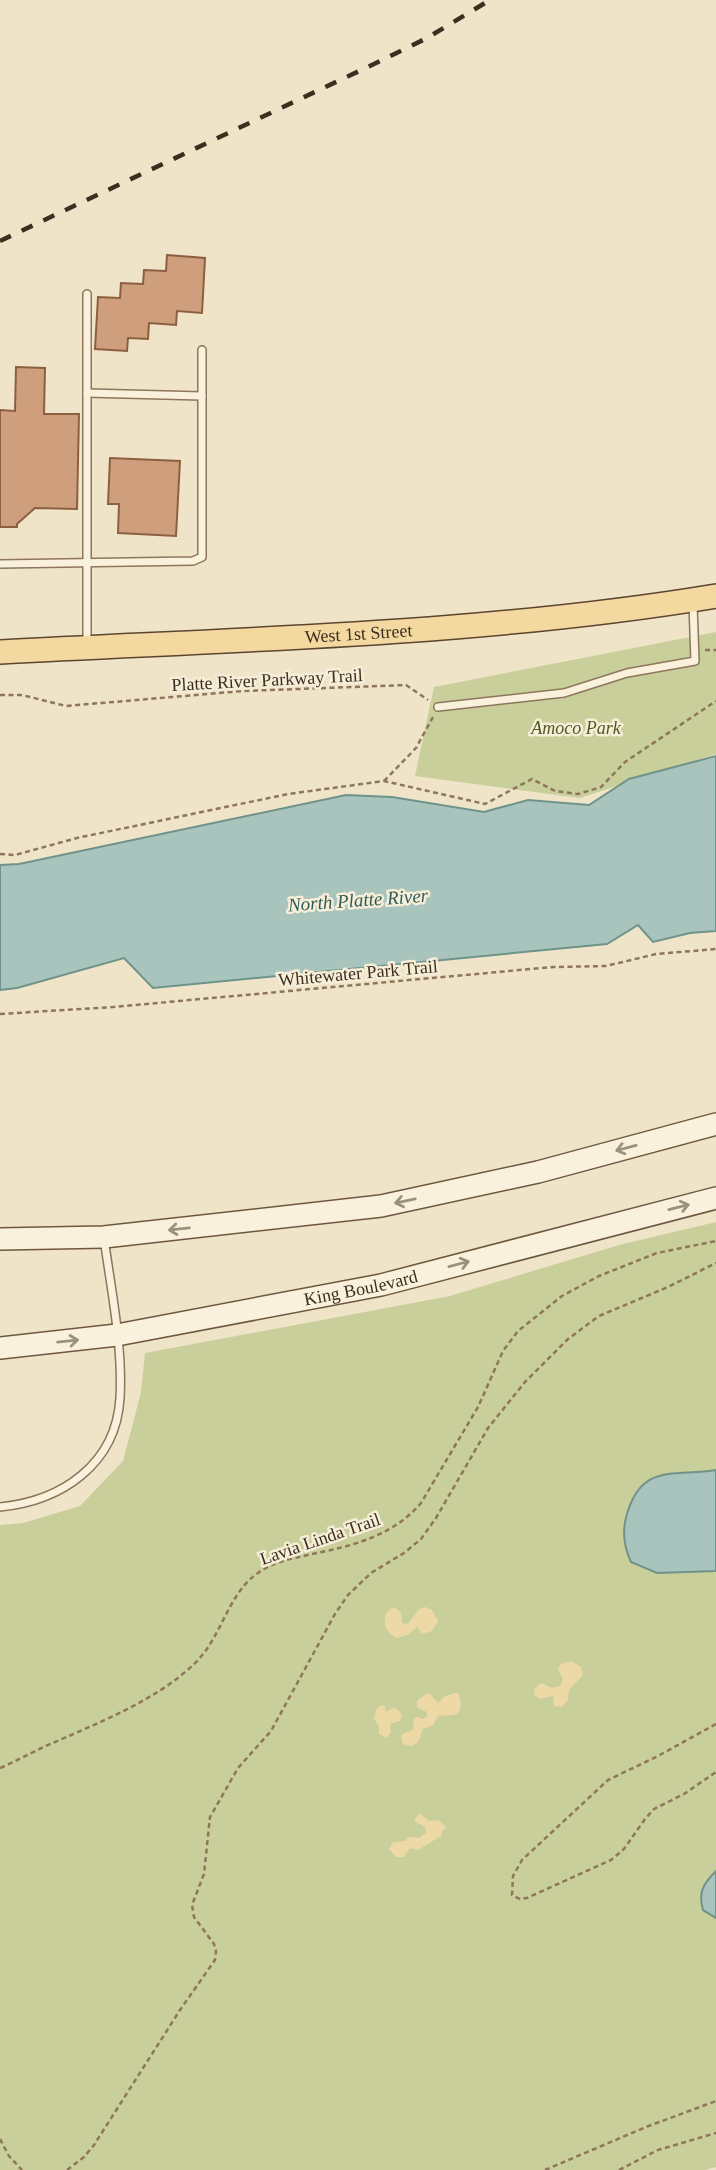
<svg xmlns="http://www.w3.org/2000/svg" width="716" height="2170" font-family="'Times New Roman',serif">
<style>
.green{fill:#c9cf9b}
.sand{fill:#ecd9a5}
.water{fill:#a9c4bc;stroke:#6f938a;stroke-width:2}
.building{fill:#cf9f7d;stroke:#8d5f41;stroke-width:2}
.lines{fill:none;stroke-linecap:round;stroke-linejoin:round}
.lane-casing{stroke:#8d765c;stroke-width:10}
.secondary-casing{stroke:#6f573f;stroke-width:24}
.primary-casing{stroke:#5b4430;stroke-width:26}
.path{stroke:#8d765c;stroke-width:2.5;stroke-dasharray:5 3.5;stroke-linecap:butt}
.lane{stroke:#faf1dc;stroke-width:7}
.secondary{stroke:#faf1dc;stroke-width:21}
.primary{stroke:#f3d9a0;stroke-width:23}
.rail{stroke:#3d2e20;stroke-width:4.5;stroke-dasharray:12 12;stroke-linecap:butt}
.oneway{stroke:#9c907e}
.labels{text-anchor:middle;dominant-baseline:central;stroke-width:5;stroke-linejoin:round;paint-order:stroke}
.street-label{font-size:18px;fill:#3d2e20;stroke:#f7eed8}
.park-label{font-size:18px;font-style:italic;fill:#4d5a26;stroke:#f7eed8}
.water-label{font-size:19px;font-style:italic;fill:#2f5d5a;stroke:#f7eed8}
</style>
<rect width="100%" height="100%" fill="#f0e4c8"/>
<g class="green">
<polygon points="716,632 716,754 580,798 415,776 434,687"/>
<polygon points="716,1222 716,2167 705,2170 0,2170 0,1525 23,1523 80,1506 123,1461 141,1392 145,1353 450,1296 619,1245"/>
</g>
<g class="sand">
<path d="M425 1607 432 1610 438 1621 432 1631 422 1634 417 1627 409 1634 398 1638C385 1634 380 1619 390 1609L395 1608 401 1612 402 1623 408 1624 419 1609Z"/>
<polygon points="571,1661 581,1667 583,1675 569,1690 568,1700 562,1707 554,1706 553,1696 540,1699 535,1696 534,1689 541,1683 552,1688 560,1686 563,1679 558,1669 561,1664"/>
<path d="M455 1693H458L461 1703 459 1712 454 1715 438 1716 433 1725 423 1729C419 1737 421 1743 411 1746L403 1744 401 1735 414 1729 413 1720 417 1717 423 1719 427 1716V1712L417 1707V1701L426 1694H430L438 1703 445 1696Z"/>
<polygon points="381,1705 385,1706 386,1712 394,1707 402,1714 400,1721 390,1724 391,1732 387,1738 379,1734 379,1727 374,1718 377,1708"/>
<polygon points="419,1813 429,1821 439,1820 447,1829 443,1829 441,1836 418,1850 410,1848 404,1857 396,1857 389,1849 393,1842 405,1841 409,1837 419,1838 426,1833 425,1827 414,1821"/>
</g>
<g class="water">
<polygon points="716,756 716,931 690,933 653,942 638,925 607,944 153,988 124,958 17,988 0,990 0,865 19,864 346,795 392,797 484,812 528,800 589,805 629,779"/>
<path d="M716 1470V1571L657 1573 631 1562C624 1547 622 1530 627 1514 642 1462 676 1477 716 1470Z"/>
<path d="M716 1871V1918L703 1910C698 1892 703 1884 716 1871Z"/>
</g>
<g class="building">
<polygon points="167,255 205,258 202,313 177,311 176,325 149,323 148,339 128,338 127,351 95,349 98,297 120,298 121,283 143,284 144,270 166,271"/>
<polygon points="16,367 45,368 44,414 79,414 77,509 35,508 17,524 17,527 0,527 0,410 15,411"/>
<polygon points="110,458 180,461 176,536 118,533 119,504 108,504"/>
</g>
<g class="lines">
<g class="lane-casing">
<g id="lane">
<polyline points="87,294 87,643"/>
<polyline points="87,393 202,396"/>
<polyline points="0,564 193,561 202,557 202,350"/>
<polyline points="438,707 564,693 627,673 695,661 693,604"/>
<path d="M0 1507C61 1501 116 1465 120 1398 123 1347 111 1289 104 1238"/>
</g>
</g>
<g class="secondary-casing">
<g id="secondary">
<polyline points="0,1239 104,1237 381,1206 538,1172 716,1124"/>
<path id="s1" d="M0 1348 117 1335 381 1285 716 1198"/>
</g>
</g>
<g class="primary-casing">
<g id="primary">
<path id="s2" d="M0 652C239 639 480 635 716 596"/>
</g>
</g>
<g class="path">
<polyline points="705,650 716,650"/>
<polyline points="0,695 22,695 66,706 243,691 406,685 428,700"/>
<polyline points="384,781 416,748 433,717"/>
<polyline points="0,854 15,855 77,838 288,794 384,781 485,804 532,779 555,791 578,794 601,787 625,762 716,701"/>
<polyline points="0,1014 113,1007 553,967 606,966 656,954 716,949"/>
<polyline points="716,1724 658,1756 608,1780 522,1860 513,1876 512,1895 520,1899 527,1898 611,1860 624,1849 645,1819 654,1809 684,1794 716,1772"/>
<path d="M0 1768C17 1761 32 1752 48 1745 96 1724 155 1701 193 1665 224 1637 227 1588 266 1568 280 1560 296 1558 312 1554 352 1546 393 1536 421 1503L478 1407 503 1351 518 1331 562 1296 599 1276 657 1253 716 1241"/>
<polyline points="0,2139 9,2156 22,2170"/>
<polyline points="67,2170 84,2157 94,2145 180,2010 215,1960 216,1951 214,1944 194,1917 192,1905 204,1874 210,1817 238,1768 271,1731 335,1614 348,1595 371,1573 404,1553 421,1539 436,1518 488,1428 525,1382 568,1339 599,1316 668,1287 716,1263"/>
<polyline points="545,2170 646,2127 716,2101"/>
<polyline points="619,2170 658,2150 716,2133"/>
</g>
<use href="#lane" class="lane"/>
<use href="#secondary" class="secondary"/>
<use href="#primary" class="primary"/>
<polyline class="rail" points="0,241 374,64 427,38 490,0"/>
</g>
<defs><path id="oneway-shaft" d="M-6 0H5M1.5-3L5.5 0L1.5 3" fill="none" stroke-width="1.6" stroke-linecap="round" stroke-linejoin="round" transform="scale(1.75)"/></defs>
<g class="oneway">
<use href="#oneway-shaft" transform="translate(626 1148) rotate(165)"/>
<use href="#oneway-shaft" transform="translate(405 1201) rotate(168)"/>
<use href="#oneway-shaft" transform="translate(679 1207) rotate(-14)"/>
<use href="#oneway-shaft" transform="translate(179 1229) rotate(174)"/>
<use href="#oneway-shaft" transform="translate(459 1264) rotate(-15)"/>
<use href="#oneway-shaft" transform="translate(68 1341) rotate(-6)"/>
</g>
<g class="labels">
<g class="street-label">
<text stroke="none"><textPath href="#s2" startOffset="359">West 1st Street</textPath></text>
<text transform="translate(267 680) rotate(-3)">Platte River Parkway Trail</text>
<text transform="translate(358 973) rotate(-5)">Whitewater Park Trail</text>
<text stroke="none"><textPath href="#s1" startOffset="366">King Boulevard</textPath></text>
<text transform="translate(320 1539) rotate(-19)">Lavia Linda Trail</text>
</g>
<g class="park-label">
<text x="576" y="728">Amoco Park</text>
</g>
<g class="water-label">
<text transform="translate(358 900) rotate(-4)">North Platte River</text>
</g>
</g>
</svg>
